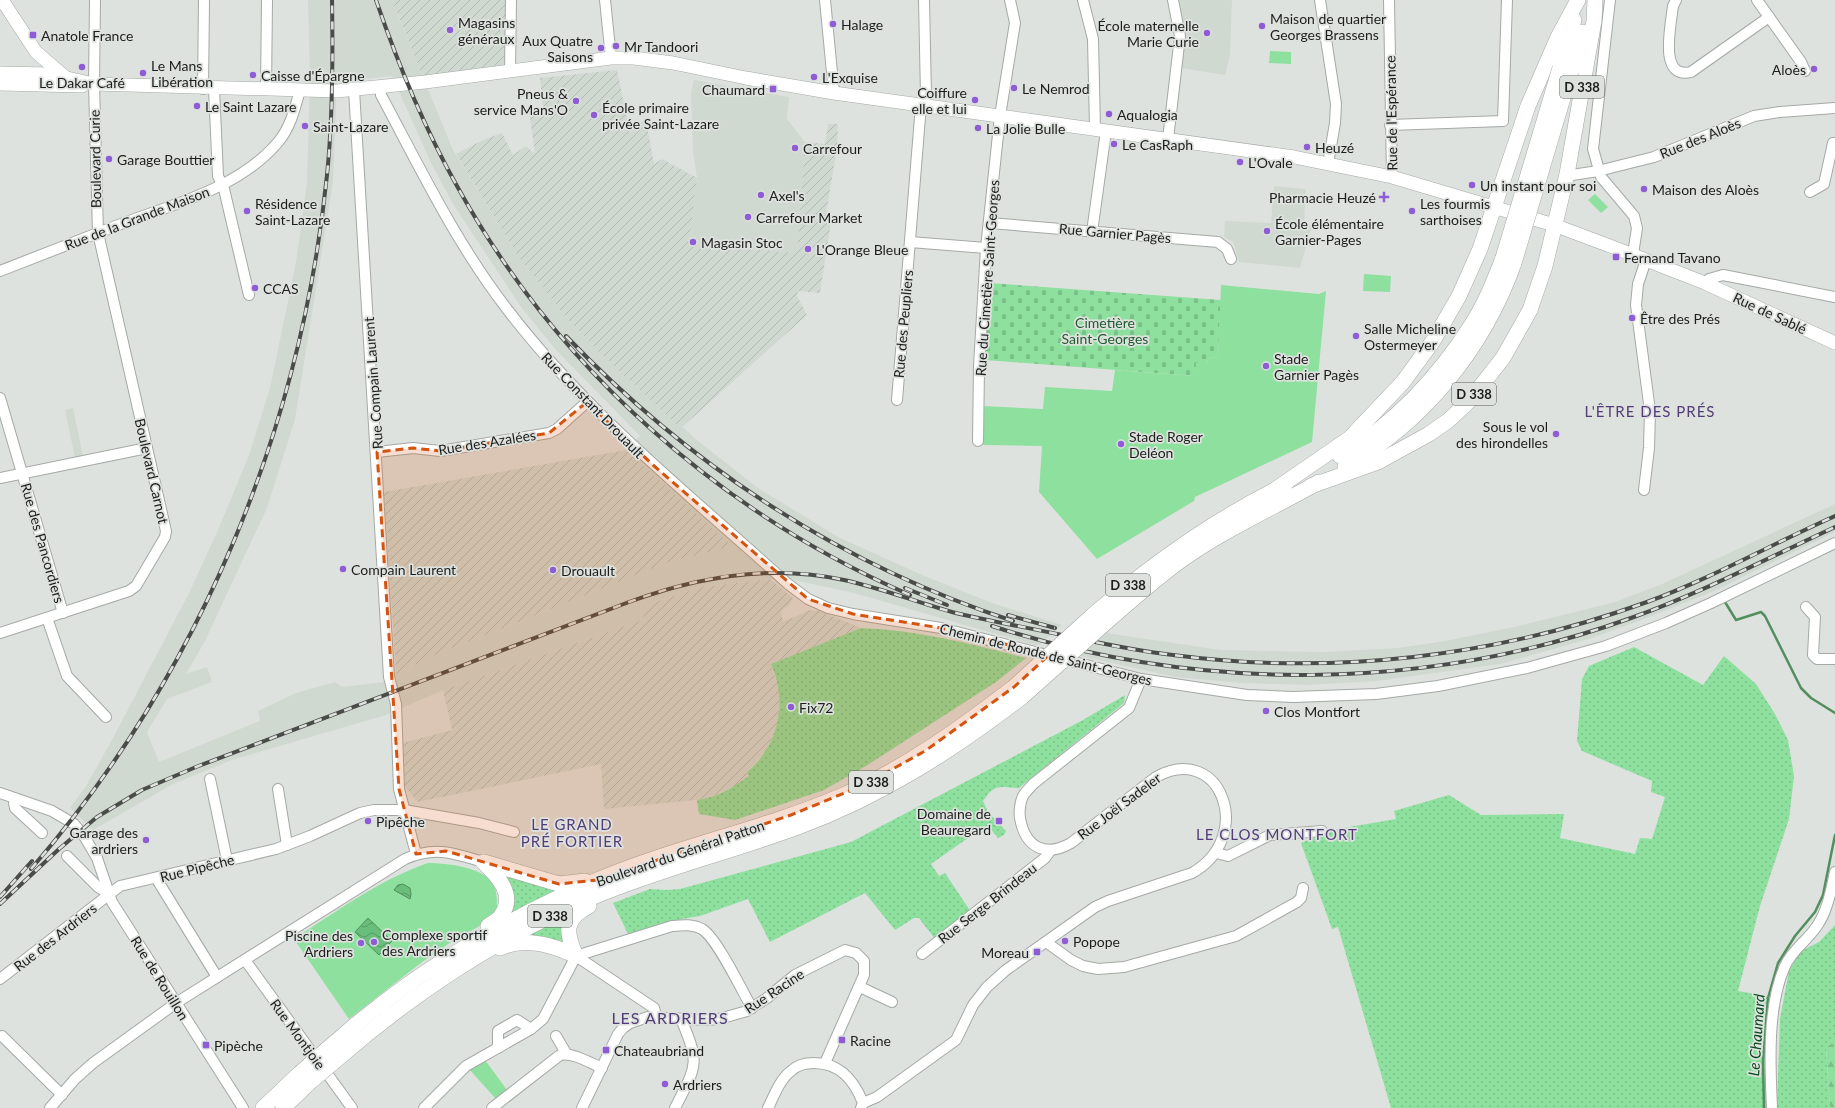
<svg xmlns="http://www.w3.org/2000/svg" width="1835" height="1108" font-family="Lato,sans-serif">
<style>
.built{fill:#cfd9d0;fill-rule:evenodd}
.industrial{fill:url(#industrial-furrows)}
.grass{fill:url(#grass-dots)}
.forest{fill:url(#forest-firs)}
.cemetery{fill:url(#cemetery-stones)}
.park{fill:#8ee09e}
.water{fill:url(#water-waves);stroke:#538e5f}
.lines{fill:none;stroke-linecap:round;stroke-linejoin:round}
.stream{stroke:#538e5f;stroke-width:2.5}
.minor-casing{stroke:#a5a9a5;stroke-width:12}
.major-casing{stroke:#a5a9a5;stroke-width:14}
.highway-casing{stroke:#a5a9a5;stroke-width:16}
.minor{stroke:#fff;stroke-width:10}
.major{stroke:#fff;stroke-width:13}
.highway{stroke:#fff;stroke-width:15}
.rail-casing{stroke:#4a4c4a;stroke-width:4}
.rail{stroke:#dee2de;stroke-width:2.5;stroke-dasharray:8;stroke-linecap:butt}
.highway-bridge-casing{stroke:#a5a9a5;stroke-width:16;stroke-linecap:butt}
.highway-bridge{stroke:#fff;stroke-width:15}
.marked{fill:#d4530e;fill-opacity:0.2;stroke:#d4530e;stroke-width:3;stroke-dasharray:8 5;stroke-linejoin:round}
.poi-dot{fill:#8e5dd6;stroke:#dee2de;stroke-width:1.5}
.labels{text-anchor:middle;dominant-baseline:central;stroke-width:3.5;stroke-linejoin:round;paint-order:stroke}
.shield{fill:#dee2de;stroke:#565856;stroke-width:1}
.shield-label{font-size:13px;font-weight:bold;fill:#1c1d1c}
.poi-label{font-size:14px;fill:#1c1d1c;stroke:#dee2de;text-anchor:start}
.street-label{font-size:14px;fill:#1c1d1c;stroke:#dee2de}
.park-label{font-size:14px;fill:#1f5b2f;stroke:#dee2de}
.neighbourhood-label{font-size:15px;letter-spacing:1px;fill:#533c78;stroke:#dee2de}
.water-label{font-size:15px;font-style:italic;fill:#0b4b20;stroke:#dee2de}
.quarter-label{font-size:16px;letter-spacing:1px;fill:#533c78;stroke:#dee2de}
</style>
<defs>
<pattern id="industrial-furrows" width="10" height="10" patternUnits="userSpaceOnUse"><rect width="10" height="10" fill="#cfd9d0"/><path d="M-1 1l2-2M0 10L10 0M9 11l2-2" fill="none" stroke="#b1bab2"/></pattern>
<pattern id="grass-dots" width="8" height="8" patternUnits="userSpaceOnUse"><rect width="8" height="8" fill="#8ee09e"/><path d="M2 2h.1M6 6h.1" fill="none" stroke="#7ac088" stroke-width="1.8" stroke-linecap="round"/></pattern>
<pattern id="forest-firs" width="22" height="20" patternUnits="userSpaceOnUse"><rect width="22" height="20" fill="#8ee09e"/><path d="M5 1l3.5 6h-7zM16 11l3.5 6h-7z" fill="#7ac088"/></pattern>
<pattern id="cemetery-stones" width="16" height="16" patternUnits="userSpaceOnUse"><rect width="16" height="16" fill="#8ee09e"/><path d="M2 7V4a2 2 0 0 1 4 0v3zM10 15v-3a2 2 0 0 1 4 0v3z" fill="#7ac088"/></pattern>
<pattern id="water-waves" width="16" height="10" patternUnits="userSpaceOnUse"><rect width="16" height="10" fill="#6abe7c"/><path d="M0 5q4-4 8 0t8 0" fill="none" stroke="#569a65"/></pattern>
</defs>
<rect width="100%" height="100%" fill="#dee2de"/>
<g class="built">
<path d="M308 0H392L400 21 453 150 518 256 569 321 600 353 698 441 758 488 838 537 922 575 992 603 1062 625 1038 646 854 593 789 579H770L701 587 649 604 642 620 443 690 386 715 232 760 173 784 93 830 70 808 86 786 113 738 189 593 218 530 249 455 270 388 296 262 307 183 310 78ZM392 76 431 163 453 204 521 307 556 350 640 436 626 450 731 546 666 563 435 655 396 674 384 682 342 687 335 682 296 693 258 711 260 721 159 762 147 732 167 699 212 682 207 667 186 674 204 643 267 508 295 419 333 182 337 82Z"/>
<polygon points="1179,0 1232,0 1230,55 1225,75 1181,68 1184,42"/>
<polygon points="694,80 789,97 787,119 805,142 797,253 689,244 697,178 693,152 691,93"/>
<polygon points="1274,186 1306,189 1304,224 1312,226 1300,268 1239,262 1233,242 1224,237 1225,221 1271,223"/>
<polygon points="73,408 83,456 75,458 65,410"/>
<polygon points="1835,504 1835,532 1714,591 1644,619 1592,638 1500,664 1377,681 1308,685 1242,683 1175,677 1080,656 1106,633 1221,650 1325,652 1398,648 1445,641 1514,627 1615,602 1662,584"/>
</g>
<g class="industrial">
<polygon points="392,0 511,0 510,72 425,82"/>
<polygon points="617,70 628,123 646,121 654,164 662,159 697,178 689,244 797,253 805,142 825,144 828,124 838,124 837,148 826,214 832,215 820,293 798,291 797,296 807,315 681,428 600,353 569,321 518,256 456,154 483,140 502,133 513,155 526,146 535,154 529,110 543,108 540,78"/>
<polygon points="626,450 732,546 666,563 435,655 396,674 384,492"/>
<polygon points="770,579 793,598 789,605 781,612 783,622 810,610 820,611 861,628 771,664 780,694 779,716 776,729 766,751 747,772 750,776 735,786 706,799 604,809 601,764 418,802 405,787 403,743 452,730 443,690 642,620 649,604 674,596 701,587"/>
</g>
<g class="grass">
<path d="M861 628C918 630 972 644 1026 658L996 682 866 766 824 790 735 820 699 814 697 800C716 798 734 787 749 776L747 772C779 745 788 703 771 664Z"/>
<polygon points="1634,647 1703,685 1724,656 1756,684 1775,714 1788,740 1794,776 1789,819 1760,906 1738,991 1767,996 1767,1108 1391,1108 1338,927 1332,929 1301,843 1332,830 1396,819 1394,811 1449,795 1481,815 1564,814 1560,838 1635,854 1640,838 1652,839 1665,797 1651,792 1652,781 1582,751 1577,741 1582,679 1589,666"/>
<path d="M1125 695 1124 703 1019 788C999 787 995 783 983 801L988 812 1006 831 1004 835 998 838 989 827 985 826 931 864 939 876 945 873 971 912 935 939 919 918H914L895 930 865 893 770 942 748 899 700 916 682 919 629 936 613 903 650 889 666 890 680 889 851 842 1083 720Z"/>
<polygon points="497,869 570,887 538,899 508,917"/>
<polygon points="573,910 568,947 517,939"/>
<polygon points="1835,925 1835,1041 1826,1049 1830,1108 1777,1108 1780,1019 1789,971 1801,951 1819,942"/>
</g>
<polygon class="forest" points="1835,1041 1835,1108 1830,1108 1826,1048"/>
<polygon class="cemetery" points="990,283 1221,300 1218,356 1208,359 1207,363 1195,376 985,360"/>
<g class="park">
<polygon points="1270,51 1291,52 1291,64 1269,63"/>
<polygon points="1595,194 1608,207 1601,213 1588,200"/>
<polygon points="1364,274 1391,276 1390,292 1363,291"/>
<polygon points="1221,285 1319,294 1326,291 1312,442 1195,497 1194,501 1097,559 1039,492 1042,446 983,445 983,406 1043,409 1045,387 1112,391 1115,370 1195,376 1196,363 1207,363 1208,359 1218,356"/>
<path d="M428 863C445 863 483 867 493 883 497 890 497 900 497 908L487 922 454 940 422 962 349 1019 294 939C337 911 379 880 428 863Z"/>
<polygon points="485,1060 507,1090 496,1099 469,1069"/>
</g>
<g class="water">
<polygon points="403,884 410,888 411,894 410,899 394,890 398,885"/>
<polygon points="368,918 392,941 379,955 355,932"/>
</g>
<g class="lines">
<g class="stream">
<polyline points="1725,602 1736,620 1761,612 1765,616 1801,688 1811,698 1835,713"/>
<polyline points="1764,1108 1763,1062 1768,998 1778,963 1795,936 1815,912 1823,895 1835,835"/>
</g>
<g class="minor-casing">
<g id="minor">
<polyline points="605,0 611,58"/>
<polyline points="825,0 834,93"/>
<polyline points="1083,0 1093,39 1095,129"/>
<polyline points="1320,0 1336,104 1335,123 1328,164"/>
<polyline points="1389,0 1392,177"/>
<polyline points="1610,0 1593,149 1601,177 1634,216 1637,228 1633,254"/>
<path d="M1676 0 1673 6C1671 25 1658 80 1691 72L1769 17"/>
<polyline points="1757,0 1801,62 1805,71"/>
<polyline points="510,72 511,0"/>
<path d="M380 87 381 95C420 168 456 243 507 309 588 415 690 495 788 584L808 599 828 608 853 614 941 628 1141 679 1247 695 1293 697 1376 694 1438 686 1527 668 1606 646 1666 623 1711 603 1835 543"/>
<polyline points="203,89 204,0"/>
<polyline points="214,89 218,176 224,189 249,295"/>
<polyline points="266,90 267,0"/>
<polyline points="354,90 389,677 396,704 399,789 416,854"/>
<polyline points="1390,125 1503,121 1507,0"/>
<polyline points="1168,139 1180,36 1173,0"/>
<polyline points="1567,174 1572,175 1598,171 1654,157 1754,116 1780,112 1835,108"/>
<polyline points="1810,192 1824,184 1833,143 1835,143"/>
<polyline points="990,223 1218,242 1227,249 1231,259"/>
<polyline points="1092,232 1106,131"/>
<polyline points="910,242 986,248"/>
<path d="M0 271C36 257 72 243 108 229 165 206 238 191 279 141 291 126 295 108 300 90"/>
<polyline points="1705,283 1709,279 1723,275 1835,297"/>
<polyline points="0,398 63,613"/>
<polyline points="897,400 921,105 926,96 924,0"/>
<polyline points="978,441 979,366 986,248 1000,116 1015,23 1010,0"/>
<polyline points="377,452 413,448 440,451 549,433 557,429 587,402"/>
<polyline points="0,478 147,448"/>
<polyline points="1644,490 1649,448 1650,411 1636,305 1638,284 1646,260"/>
<polyline points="1806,607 1815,617 1813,655 1817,659 1835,659"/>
<polyline points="47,618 67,676 106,717"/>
<polyline points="0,633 129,591 136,586 165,537 166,531 98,233 94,84 95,0"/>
<polyline points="210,779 227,860"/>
<polyline points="278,789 287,845"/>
<polyline points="0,793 52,811 74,824 84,836 97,858 112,902 243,1108"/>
<polyline points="16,799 14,803 15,808 42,833"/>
<polyline points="1216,853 1228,856 1270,835 1322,831"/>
<polyline points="67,856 98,887 109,894"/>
<polyline points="156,878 217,977"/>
<polyline points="1046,942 1071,960 1083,966 1098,969 1124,967 1236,936 1297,902 1301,898 1303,888"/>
<polyline points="922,954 1045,858 1050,851"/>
<path d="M576 956 672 926C683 925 692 924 702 929 717 938 742 991 752 1008"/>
<polyline points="576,956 654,1008 657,1018"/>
<polyline points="245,960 352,1108"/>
<polyline points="0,979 120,886 276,849 310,836 360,813 374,810 404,810 479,823 514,832"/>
<polyline points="860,987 892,1002"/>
<polyline points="2,1036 62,1095"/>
<polyline points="556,1036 566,1053"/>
<polyline points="498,1048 498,1031 517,1020 531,1029"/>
<path d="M863 1103 877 1097 956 1040 973 1005 987 987 1006 970 1095 907 1108 901 1192 873C1256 837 1221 741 1156 777L1071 843C1045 858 1025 847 1020 818 1019 812 1020 802 1023 796 1025 792 1030 788 1033 784L1129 708 1141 679"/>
<path d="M50 1108 75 1079 93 1063 176 1003 405 859C435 846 453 853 483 862"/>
<polyline points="424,1108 466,1066 531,1029 543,1019 576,956"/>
<path d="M492 1108 560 1055C573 1052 590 1063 602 1068"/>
<polyline points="582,1108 618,1034 623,1028 630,1023 648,1017 706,1020 719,1019 747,1011 767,998 795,975 845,950 856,953 864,961 864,975 825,1063"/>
<path d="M675 1108C696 1066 701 1065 681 1019"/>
<path d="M768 1108C774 1096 780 1079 791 1071 797 1065 806 1063 814 1063 840 1063 854 1080 863 1103L861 1108"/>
<path d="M1772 1108C1770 1065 1767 1006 1785 966 1792 950 1807 941 1817 926 1828 910 1831 890 1835 872"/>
</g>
</g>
<g class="major-casing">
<g id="major">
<polyline points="2,0 36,52 65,77"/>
<polyline points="0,73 49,74 94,84 337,91 425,82 611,58 634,58 673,63 746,78 834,93 1294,157 1392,177 1554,225 1610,246 1705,283 1835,343"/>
<polyline points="0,84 82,86"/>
</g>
</g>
<g class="highway-casing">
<g id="highway">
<polyline points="1560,68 1574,20"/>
<polyline points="1571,71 1583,32"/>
<path d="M1340 456C1394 425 1439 376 1472 324 1485 304 1494 281 1503 258"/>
<path d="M1345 467C1424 422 1484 348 1514 263"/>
<polyline points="1311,486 1378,462 1429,434 1449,420 1469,401 1503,358 1530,310 1545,266 1567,174 1594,21 1595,0"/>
<polyline points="1276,489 1350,438 1403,382 1433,341 1459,296 1480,249 1528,106 1558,37 1578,0"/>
<path d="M1093 615C1152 564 1215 519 1285 485"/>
<path d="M1102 626C1128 603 1153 581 1180 561 1223 530 1273 508 1319 482"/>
<path d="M483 862C498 876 517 896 500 917 497 921 492 923 488 926"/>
<polyline points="484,862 559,884 585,881"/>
<path d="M500 948C525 936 553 945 576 956"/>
<path d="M576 956C566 933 563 919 589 906"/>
<path d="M326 1050C344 1035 360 1020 378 1007 444 955 519 914 595 881 675 847 761 830 841 796 904 769 959 729 1014 687"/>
<path d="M335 1061C412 994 499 936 593 897 660 869 730 852 798 827 880 797 953 750 1022 697"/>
<polyline points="263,1108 300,1073"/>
<polyline points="283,1108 309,1083"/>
</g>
</g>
<use href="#minor" class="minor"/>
<use href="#major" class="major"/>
<use href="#highway" class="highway"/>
<g class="rail-casing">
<g id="rail">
<path d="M376 0C398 64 424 127 457 186 558 369 719 512 910 595"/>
<path d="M566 336C690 466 841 565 1013 621"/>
<polyline points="905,588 947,605"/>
<polyline points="1008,615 1055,628"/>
<path d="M992 626C1199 693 1426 692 1631 618 1701 593 1768 558 1835 527"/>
<path d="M31 869C199 675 301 430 327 175 333 117 333 58 332 0"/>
<polyline points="0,897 32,861"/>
<path d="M0 904 59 849 97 817 142 790 196 767 629 602C699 576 771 564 844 580 881 588 916 602 952 612 988 621 1025 627 1062 635 1099 643 1136 651 1173 655 1333 676 1496 657 1647 602 1712 578 1772 544 1835 516"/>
</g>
</g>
<use href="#rail" class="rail"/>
<g class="highway-bridge-casing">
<g id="highway-bridge">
<polyline points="1503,258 1560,68"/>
<polyline points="1514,263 1571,71"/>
<polyline points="1014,687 1093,615"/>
<polyline points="1022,697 1102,626"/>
<polyline points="300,1073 326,1050"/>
<polyline points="309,1083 335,1061"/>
</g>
</g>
<use href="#highway-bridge" class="highway-bridge"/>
</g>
<path class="marked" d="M587 402 653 465 808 599 853 614 941 628 1049 655 1014 687 925 751 864 785 791 815 598 880 559 884 446 851 416 854 399 789 377 452 413 448 440 451 549 433Z"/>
<g class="poi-dot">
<circle cx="833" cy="24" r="4"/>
<circle cx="1262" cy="26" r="4"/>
<circle cx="450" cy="30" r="4"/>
<circle cx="1207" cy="33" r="4"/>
<rect x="29" y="31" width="8" height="8" rx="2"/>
<circle cx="616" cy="46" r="4"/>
<circle cx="601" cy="48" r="4"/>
<circle cx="82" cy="67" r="4"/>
<circle cx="1814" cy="69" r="4"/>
<circle cx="143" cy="73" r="4"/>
<circle cx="253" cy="75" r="4"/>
<circle cx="814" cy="77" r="4"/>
<circle cx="1014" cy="88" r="4"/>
<rect x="769" y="85" width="8" height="8" rx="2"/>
<circle cx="975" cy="100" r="4"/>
<circle cx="576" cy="101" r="4"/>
<circle cx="197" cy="106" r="4"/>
<circle cx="1109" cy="114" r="4"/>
<circle cx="594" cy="115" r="4"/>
<circle cx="305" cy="126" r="4"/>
<circle cx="978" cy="128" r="4"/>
<circle cx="1114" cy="144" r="4"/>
<circle cx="1307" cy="147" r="4"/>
<circle cx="795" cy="148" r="4"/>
<circle cx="109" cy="159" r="4"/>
<circle cx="1240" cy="162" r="4"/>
<circle cx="1472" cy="185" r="4"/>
<circle cx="1644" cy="189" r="4"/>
<circle cx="761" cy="195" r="4"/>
<path d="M1382 191h4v4h4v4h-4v4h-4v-4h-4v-4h4z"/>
<circle cx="247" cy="211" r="4"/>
<circle cx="1412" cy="211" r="4"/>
<circle cx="748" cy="217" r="4"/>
<circle cx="1267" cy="231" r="4"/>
<circle cx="693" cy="242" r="4"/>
<circle cx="808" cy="249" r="4"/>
<rect x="1612" y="253" width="8" height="8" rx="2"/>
<circle cx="255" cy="288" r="4"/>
<circle cx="1632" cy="318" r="4"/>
<circle cx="1356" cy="336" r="4"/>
<circle cx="1266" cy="366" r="4"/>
<circle cx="1556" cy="434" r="4"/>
<circle cx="1121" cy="444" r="4"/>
<circle cx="343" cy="569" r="4"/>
<circle cx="553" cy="570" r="4"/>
<circle cx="791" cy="707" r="4"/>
<circle cx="1266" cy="711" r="4"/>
<circle cx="368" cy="821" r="4"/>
<rect x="995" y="817" width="8" height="8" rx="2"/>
<circle cx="146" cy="840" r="4"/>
<circle cx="1065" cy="941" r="4"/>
<circle cx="374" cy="942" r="4"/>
<circle cx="361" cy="943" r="4"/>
<rect x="1033" y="948" width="8" height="8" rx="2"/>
<rect x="838" y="1036" width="8" height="8" rx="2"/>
<rect x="202" y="1041" width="8" height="8" rx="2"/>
<rect x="602" y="1046" width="8" height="8" rx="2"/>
<circle cx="665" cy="1084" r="4"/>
</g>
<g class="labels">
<g class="shield">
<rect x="1560" y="76" width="44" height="22" rx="3"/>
<rect x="1452" y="383" width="44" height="22" rx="3"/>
<rect x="1106" y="574" width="44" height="22" rx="3"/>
<rect x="849" y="771" width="44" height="22" rx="3"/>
<rect x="528" y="905" width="44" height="22" rx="3"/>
</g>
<g class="shield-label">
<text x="1582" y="87">D 338</text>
<text x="1474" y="394">D 338</text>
<text x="1128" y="585">D 338</text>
<text x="871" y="782">D 338</text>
<text x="550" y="916">D 338</text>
</g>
<g class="poi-label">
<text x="1270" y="18">Maison de quartier<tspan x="1270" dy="16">Georges Brassens</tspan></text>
<text x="458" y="22">Magasins<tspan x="458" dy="16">généraux</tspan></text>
<text x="841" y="24">Halage</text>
<text x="1199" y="25" text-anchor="end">École maternelle<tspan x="1199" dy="16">Marie Curie</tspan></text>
<text x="41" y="35">Anatole France</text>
<text x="593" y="40" text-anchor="end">Aux Quatre<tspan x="593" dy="16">Saisons</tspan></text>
<text x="624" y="46">Mr Tandoori</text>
<text x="151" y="65">Le Mans<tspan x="151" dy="16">Libération</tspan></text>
<text x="1806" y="69" text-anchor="end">Aloès</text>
<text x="261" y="75">Caisse d'Épargne</text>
<text x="822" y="77">L'Exquise</text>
<text x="82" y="82" text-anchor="middle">Le Dakar Café</text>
<text x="1022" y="88">Le Nemrod</text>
<text x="765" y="89" text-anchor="end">Chaumard</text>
<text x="967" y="92" text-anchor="end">Coiffure<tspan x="967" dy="16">elle et lui</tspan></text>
<text x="568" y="93" text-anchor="end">Pneus &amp;<tspan x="568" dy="16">service Mans'O</tspan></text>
<text x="205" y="106">Le Saint Lazare</text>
<text x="602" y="107">École primaire<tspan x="602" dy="16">privée Saint-Lazare</tspan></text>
<text x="1117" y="114">Aqualogia</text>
<text x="313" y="126">Saint-Lazare</text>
<text x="986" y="128">La Jolie Bulle</text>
<text x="1122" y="144">Le CasRaph</text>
<text x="1315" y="147">Heuzé</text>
<text x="803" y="148">Carrefour</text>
<text x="117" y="159">Garage Bouttier</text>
<text x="1248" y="162">L'Ovale</text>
<text x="1480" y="185">Un instant pour soi</text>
<text x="1652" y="189">Maison des Aloès</text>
<text x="769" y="195">Axel's</text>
<text x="1376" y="197" text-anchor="end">Pharmacie Heuzé</text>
<text x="255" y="203">Résidence<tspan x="255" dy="16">Saint-Lazare</tspan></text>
<text x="1420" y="203">Les fourmis<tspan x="1420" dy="16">sarthoises</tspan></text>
<text x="756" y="217">Carrefour Market</text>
<text x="1275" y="223">École élémentaire<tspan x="1275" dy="16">Garnier-Pages</tspan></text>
<text x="701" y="242">Magasin Stoc</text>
<text x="816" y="249">L'Orange Bleue</text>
<text x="1624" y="257">Fernand Tavano</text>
<text x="263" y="288">CCAS</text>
<text x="1640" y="318">Être des Prés</text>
<text x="1364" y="328">Salle Micheline<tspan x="1364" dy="16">Ostermeyer</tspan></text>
<text x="1274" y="358">Stade<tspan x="1274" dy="16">Garnier Pagès</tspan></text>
<text x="1548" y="426" text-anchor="end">Sous le vol<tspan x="1548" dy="16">des hirondelles</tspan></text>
<text x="1129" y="436">Stade Roger<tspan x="1129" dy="16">Deléon</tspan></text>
<text x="351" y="569">Compain Laurent</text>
<text x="561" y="570">Drouault</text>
<text x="799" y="707">Fix72</text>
<text x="1274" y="711">Clos Montfort</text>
<text x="991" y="813" text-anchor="end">Domaine de<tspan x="991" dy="16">Beauregard</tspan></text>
<text x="376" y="821">Pipêche</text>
<text x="138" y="832" text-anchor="end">Garage des<tspan x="138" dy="16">ardriers</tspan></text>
<text x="382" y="934">Complexe sportif<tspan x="382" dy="16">des Ardriers</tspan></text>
<text x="353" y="935" text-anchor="end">Piscine des<tspan x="353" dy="16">Ardriers</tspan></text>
<text x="1073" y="941">Popope</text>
<text x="1029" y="952" text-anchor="end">Moreau</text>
<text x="850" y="1040">Racine</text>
<text x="214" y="1045">Pipèche</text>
<text x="614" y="1050">Chateaubriand</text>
<text x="673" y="1084">Ardriers</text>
</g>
<g class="street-label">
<text transform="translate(1391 113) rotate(-91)">Rue de l'Espérance</text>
<text transform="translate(1700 138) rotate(-22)">Rue des Aloès</text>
<text transform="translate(95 159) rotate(-91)">Boulevard Curie</text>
<text transform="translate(137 218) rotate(-21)">Rue de la Grande Maison</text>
<text transform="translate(1115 233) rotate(5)">Rue Garnier Pagès</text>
<text transform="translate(987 278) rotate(-86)">Rue du Cimetière Saint-Georges</text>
<text transform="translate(1770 313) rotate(25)">Rue de Sablé</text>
<text transform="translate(903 324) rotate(-85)">Rue des Peupliers</text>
<text transform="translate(373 383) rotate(-94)">Rue Compain Laurent</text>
<text transform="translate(593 405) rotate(46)">Rue Constant Drouault</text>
<text transform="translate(487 442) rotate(-9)">Rue des Azalées</text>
<text transform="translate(152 471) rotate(77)">Boulevard Carnot</text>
<text transform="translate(43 543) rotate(74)">Rue des Pancordiers</text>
<text transform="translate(1046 654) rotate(14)">Chemin de Ronde de Saint-Georges</text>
<text transform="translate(1119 806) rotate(-37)">Rue Joël Sadeler</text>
<text transform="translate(680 853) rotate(-19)">Boulevard du Général Patton</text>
<text transform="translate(197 868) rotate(-14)">Rue Pipêche</text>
<text transform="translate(987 903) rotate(-38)">Rue Serge Brindeau</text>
<text transform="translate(55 937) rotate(-38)">Rue des Ardriers</text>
<text transform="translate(160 978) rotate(58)">Rue de Rouillon</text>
<text transform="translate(774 991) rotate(-34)">Rue Racine</text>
<text transform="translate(298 1034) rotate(54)">Rue Montjoie</text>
</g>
<g class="park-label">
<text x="1105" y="322">Cimetière<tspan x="1105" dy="16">Saint-Georges</tspan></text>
</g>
<g class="neighbourhood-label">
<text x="1650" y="411">L'ÊTRE DES PRÉS</text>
<text x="572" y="824">LE GRAND<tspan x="572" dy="17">PRÉ FORTIER</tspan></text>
<text x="1277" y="834">LE CLOS MONTFORT</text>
</g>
<g class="water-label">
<text transform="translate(1756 1035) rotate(-86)">Le Chaumard</text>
</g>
<g class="quarter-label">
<text x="670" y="1017">LES ARDRIERS</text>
</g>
</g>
</svg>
